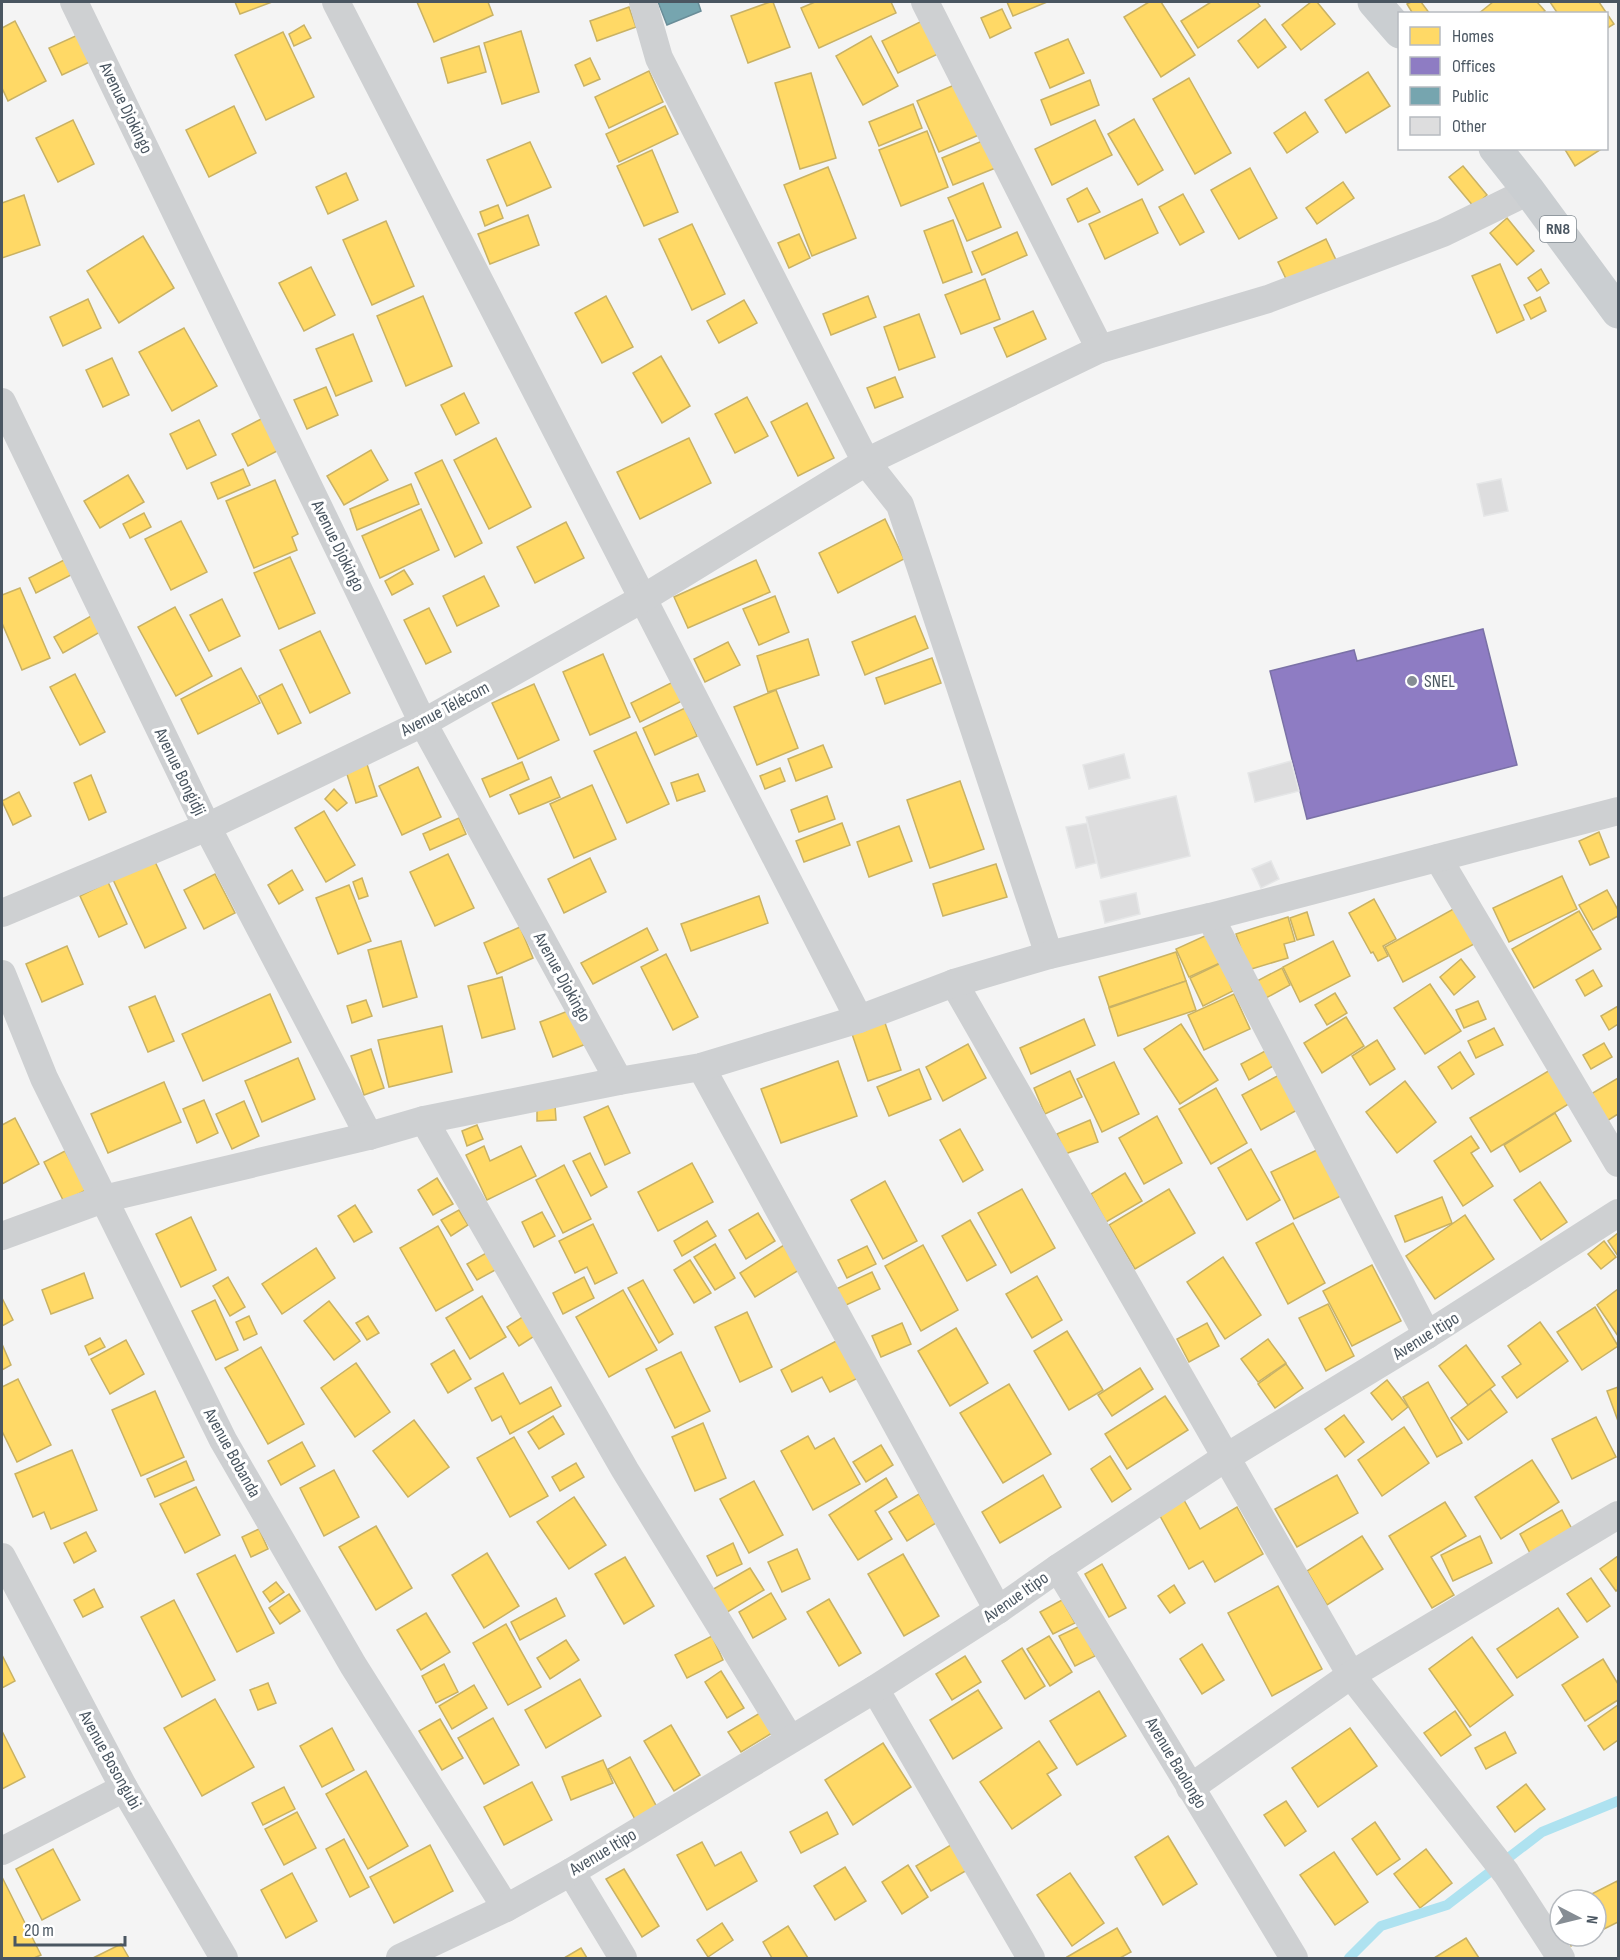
<svg xmlns="http://www.w3.org/2000/svg" width="1620" height="1960" font-family="'Sofia Sans Condensed',sans-serif">
<style>
.homes{fill:#ffd966;stroke:#c9b264;stroke-width:1.5}
.offices{fill:#8e7cc3;stroke:#7a71a6;stroke-width:1.5}
.public{fill:#76a5af;stroke:#698d98;stroke-width:1.5}
.lines{fill:none;stroke-linecap:round;stroke-linejoin:round}
.stream{stroke:#aee2f0;stroke-width:10}
.building{fill:#ddddde;stroke:#e5e6e7;stroke-width:1.5}
.minor{stroke:#ced0d2;stroke-width:28}
.primary{stroke:#caced1;stroke-width:33}
.poi-dot{fill:#868d94;stroke:#fff;stroke-width:2}
.labels{text-anchor:middle;dominant-baseline:central;stroke-width:6;stroke-linejoin:round;paint-order:stroke}
.shield{fill:#fff;stroke:#808990;stroke-width:1.5}
.shield-label{font-size:16px;font-weight:bold;fill:#4a5661}
.street-label{font-size:18px;fill:#4a5661;stroke:#fff}
.poi-label{font-size:18px;fill:#4a5661;stroke:#fff;text-anchor:start}
</style>
<rect width="100%" height="100%" fill="#f4f4f4"/>
<g class="homes">
<polygon points="235,2 272,2 240,14"/>
<polygon points="417,2 488,2 493,15 434,42"/>
<polygon points="770,2 773,2 790,47 748,63 731,16"/>
<polygon points="815,2 891,2 896,13 819,48 801,8"/>
<polygon points="1007,2 1047,2 1013,16"/>
<polygon points="1149,2 1161,2 1195,55 1161,77 1124,17"/>
<polygon points="1211,2 1257,2 1260,6 1198,48 1181,21"/>
<polygon points="1311,2 1317,2 1335,24 1301,50 1282,25"/>
<polygon points="1411,2 1421,2 1430,14 1413,14 1407,4"/>
<polygon points="1493,2 1537,2 1545,11 1541,14 1478,14"/>
<polygon points="1550,2 1599,2 1614,24 1606,29 1606,14 1558,14"/>
<polygon points="629,7 636,27 597,41 590,21"/>
<polygon points="1002,9 1011,28 990,38 981,18"/>
<polygon points="1265,19 1286,47 1258,68 1238,41"/>
<polygon points="15,21 46,81 8,101 2,88 2,28"/>
<polygon points="922,21 938,54 898,73 882,41"/>
<polygon points="304,25 311,38 294,46 289,34"/>
<polygon points="521,31 539,92 502,104 484,43"/>
<polygon points="283,32 314,97 266,120 235,55"/>
<polygon points="80,34 92,61 62,75 49,48"/>
<polygon points="871,36 898,86 863,105 836,56"/>
<polygon points="1068,39 1084,73 1050,88 1035,53"/>
<polygon points="479,46 486,72 448,83 441,58"/>
<polygon points="590,58 600,79 584,86 575,65"/>
<polygon points="649,71 663,102 609,128 595,97"/>
<polygon points="1368,72 1390,106 1346,133 1325,100"/>
<polygon points="811,73 836,158 800,169 775,83"/>
<polygon points="1189,78 1231,153 1195,174 1153,99"/>
<polygon points="1090,80 1099,105 1051,125 1041,100"/>
<polygon points="959,83 981,134 939,152 917,101"/>
<polygon points="913,104 922,128 879,146 869,122"/>
<polygon points="234,106 256,153 209,177 186,130"/>
<polygon points="665,106 678,134 619,162 606,134"/>
<polygon points="1305,112 1318,132 1287,153 1274,133"/>
<polygon points="1134,119 1163,170 1138,185 1108,134"/>
<polygon points="73,120 94,164 58,182 36,138"/>
<polygon points="1095,120 1112,155 1052,185 1035,149"/>
<polygon points="927,131 948,187 901,206 879,150"/>
<polygon points="987,139 998,167 953,185 942,158"/>
<polygon points="530,142 551,187 507,206 487,160"/>
<polygon points="1564,148 1603,148 1575,166"/>
<polygon points="652,150 678,212 644,226 617,166"/>
<polygon points="1463,166 1487,195 1474,207 1449,177"/>
<polygon points="828,167 856,238 812,256 784,185"/>
<polygon points="1250,168 1277,218 1239,239 1211,190"/>
<polygon points="346,173 358,200 328,214 316,187"/>
<polygon points="1343,182 1354,198 1317,224 1306,208"/>
<polygon points="983,183 1001,227 967,241 948,198"/>
<polygon points="1087,188 1100,212 1078,222 1067,199"/>
<polygon points="1183,194 1204,232 1180,245 1159,207"/>
<polygon points="24,195 40,245 2,258 2,203"/>
<polygon points="1142,199 1158,233 1105,259 1089,224"/>
<polygon points="498,205 503,218 485,226 480,212"/>
<polygon points="528,215 539,245 490,264 478,234"/>
<polygon points="1507,218 1534,251 1517,265 1490,233"/>
<polygon points="953,220 972,272 943,283 924,231"/>
<polygon points="386,221 414,286 372,305 343,240"/>
<polygon points="692,224 725,294 692,310 659,239"/>
<polygon points="1017,232 1027,255 982,275 972,252"/>
<polygon points="799,234 810,258 789,268 778,243"/>
<polygon points="143,236 174,288 119,323 87,271"/>
<polygon points="1326,239 1336,260 1288,283 1278,262"/>
<polygon points="1500,264 1524,320 1497,333 1472,276"/>
<polygon points="311,267 335,315 304,331 279,283"/>
<polygon points="1541,269 1549,283 1537,291 1528,278"/>
<polygon points="985,279 1000,319 961,334 945,295"/>
<polygon points="423,296 452,366 406,386 377,316"/>
<polygon points="606,296 633,347 602,363 575,313"/>
<polygon points="868,296 876,317 831,335 823,314"/>
<polygon points="1540,297 1546,311 1531,319 1524,305"/>
<polygon points="88,299 101,328 63,346 50,317"/>
<polygon points="744,300 757,323 719,343 707,321"/>
<polygon points="1033,311 1046,339 1007,357 994,328"/>
<polygon points="919,314 935,357 899,370 884,327"/>
<polygon points="184,328 217,386 172,411 139,352"/>
<polygon points="353,334 372,381 336,396 316,349"/>
<polygon points="661,356 690,406 662,423 633,373"/>
<polygon points="112,358 129,395 103,407 86,370"/>
<polygon points="895,377 903,397 875,408 867,388"/>
<polygon points="326,387 338,415 307,429 294,400"/>
<polygon points="464,393 479,423 456,435 441,405"/>
<polygon points="747,397 768,436 735,453 715,414"/>
<polygon points="807,403 834,458 798,476 771,422"/>
<polygon points="265,417 281,449 248,466 232,434"/>
<polygon points="199,420 216,455 187,469 170,434"/>
<polygon points="496,438 531,507 489,529 454,460"/>
<polygon points="689,438 711,483 640,519 617,472"/>
<polygon points="371,450 388,480 344,505 327,476"/>
<polygon points="442,460 482,543 455,557 415,473"/>
<polygon points="243,469 250,485 218,499 211,483"/>
<polygon points="128,475 144,502 100,528 84,501"/>
<polygon points="275,480 298,534 292,537 297,550 254,568 226,501"/>
<polygon points="411,484 419,504 357,530 350,509"/>
<polygon points="421,509 439,550 380,578 362,536"/>
<polygon points="144,513 151,527 130,538 123,524"/>
<polygon points="885,519 904,559 838,593 819,553"/>
<polygon points="181,521 207,572 171,590 145,539"/>
<polygon points="566,522 584,558 535,583 517,547"/>
<polygon points="290,557 315,613 279,629 254,573"/>
<polygon points="64,560 71,575 36,593 29,578"/>
<polygon points="756,560 770,592 688,628 674,597"/>
<polygon points="404,570 413,584 392,595 385,581"/>
<polygon points="484,576 499,606 457,626 443,596"/>
<polygon points="20,588 50,658 22,670 2,623 2,595"/>
<polygon points="775,596 789,632 759,645 743,609"/>
<polygon points="222,599 240,636 209,651 190,615"/>
<polygon points="175,607 212,676 176,696 138,627"/>
<polygon points="429,608 451,652 426,664 404,620"/>
<polygon points="91,616 100,632 63,653 54,637"/>
<polygon points="915,616 928,648 865,675 852,642"/>
<polygon points="320,631 350,693 310,713 280,650"/>
<polygon points="808,639 819,675 768,692 757,656"/>
<polygon points="728,642 740,665 705,682 694,659"/>
<polygon points="603,654 630,717 590,735 563,672"/>
<polygon points="932,658 941,683 885,704 876,678"/>
<polygon points="241,668 260,703 198,734 181,699"/>
<polygon points="75,674 105,732 80,745 50,687"/>
<polygon points="673,682 682,701 640,722 631,703"/>
<polygon points="282,684 301,723 278,734 259,696"/>
<polygon points="534,684 559,740 518,759 492,703"/>
<polygon points="776,690 798,748 757,765 734,707"/>
<polygon points="685,708 697,736 655,755 643,728"/>
<polygon points="636,732 669,804 627,823 594,751"/>
<polygon points="823,745 832,767 796,781 788,759"/>
<polygon points="366,761 377,796 356,803 345,768"/>
<polygon points="522,762 529,779 490,797 482,779"/>
<polygon points="418,767 441,817 402,835 379,786"/>
<polygon points="780,768 785,781 765,789 760,776"/>
<polygon points="698,774 705,791 677,801 671,783"/>
<polygon points="91,775 106,812 89,820 74,783"/>
<polygon points="551,777 560,797 519,814 510,795"/>
<polygon points="960,781 984,849 930,868 907,800"/>
<polygon points="592,785 616,839 574,858 550,804"/>
<polygon points="334,789 347,803 337,811 325,799"/>
<polygon points="19,792 31,816 13,825 2,801"/>
<polygon points="827,796 835,819 799,832 791,810"/>
<polygon points="324,811 355,865 326,882 295,828"/>
<polygon points="459,818 466,834 430,850 423,834"/>
<polygon points="842,823 850,845 804,862 796,841"/>
<polygon points="899,826 912,861 869,877 857,842"/>
<polygon points="1599,832 1609,857 1590,865 1579,841"/>
<polygon points="150,851 186,928 145,948 109,871"/>
<polygon points="448,854 474,908 435,926 410,872"/>
<polygon points="590,858 606,892 564,913 548,879"/>
<polygon points="996,864 1007,897 943,916 933,884"/>
<polygon points="292,870 303,890 279,904 268,885"/>
<polygon points="215,874 235,913 204,929 184,890"/>
<polygon points="1562,876 1577,909 1509,942 1493,908"/>
<polygon points="362,878 368,896 359,899 353,882"/>
<polygon points="108,882 127,924 99,937 80,896"/>
<polygon points="349,885 371,941 338,954 316,898"/>
<polygon points="1607,890 1618,910 1618,916 1593,930 1579,905"/>
<polygon points="759,896 768,923 691,951 681,924"/>
<polygon points="1374,899 1396,939 1383,946 1388,956 1378,961 1373,952 1371,953 1349,913"/>
<polygon points="1457,907 1476,943 1403,982 1385,947"/>
<polygon points="1579,911 1601,949 1534,988 1512,949"/>
<polygon points="1307,912 1314,935 1297,940 1290,918"/>
<polygon points="1288,917 1295,941 1284,944 1288,958 1248,970 1236,934"/>
<polygon points="520,927 533,958 497,974 484,943"/>
<polygon points="647,928 658,950 593,984 581,963"/>
<polygon points="1207,935 1220,963 1189,977 1176,949"/>
<polygon points="401,941 417,997 383,1007 368,950"/>
<polygon points="1333,941 1350,976 1300,1002 1283,967"/>
<polygon points="67,946 83,984 42,1002 26,964"/>
<polygon points="1176,952 1186,981 1109,1007 1099,977"/>
<polygon points="666,954 698,1017 673,1030 641,967"/>
<polygon points="1461,959 1475,977 1454,995 1440,977"/>
<polygon points="1221,963 1233,991 1203,1006 1190,978"/>
<polygon points="1282,968 1290,985 1266,998 1257,981"/>
<polygon points="1593,970 1602,986 1585,996 1576,980"/>
<polygon points="502,977 515,1029 482,1038 468,986"/>
<polygon points="1186,981 1196,1010 1118,1036 1109,1008"/>
<polygon points="1430,984 1461,1031 1425,1054 1394,1008"/>
<polygon points="1335,993 1347,1013 1327,1025 1315,1005"/>
<polygon points="270,994 291,1042 203,1081 182,1034"/>
<polygon points="1234,994 1250,1029 1204,1050 1188,1015"/>
<polygon points="155,996 174,1041 148,1052 129,1007"/>
<polygon points="366,1000 372,1016 352,1023 347,1006"/>
<polygon points="1478,1001 1486,1019 1464,1028 1456,1010"/>
<polygon points="1618,1006 1618,1024 1609,1030 1601,1016"/>
<polygon points="573,1009 586,1044 553,1057 540,1022"/>
<polygon points="1346,1017 1364,1046 1322,1073 1304,1043"/>
<polygon points="1084,1019 1095,1045 1031,1074 1020,1048"/>
<polygon points="884,1020 901,1070 868,1081 851,1031"/>
<polygon points="1181,1024 1218,1080 1180,1104 1144,1049"/>
<polygon points="442,1026 452,1072 389,1087 378,1040"/>
<polygon points="1494,1028 1503,1045 1476,1058 1468,1041"/>
<polygon points="1377,1040 1395,1069 1370,1085 1352,1056"/>
<polygon points="1604,1043 1612,1057 1591,1069 1583,1055"/>
<polygon points="968,1044 986,1078 943,1101 926,1067"/>
<polygon points="371,1049 384,1088 364,1095 351,1056"/>
<polygon points="1267,1050 1275,1065 1249,1080 1241,1064"/>
<polygon points="1460,1052 1474,1074 1452,1089 1438,1067"/>
<polygon points="298,1058 315,1099 262,1122 245,1081"/>
<polygon points="838,1061 857,1116 781,1143 761,1089"/>
<polygon points="1114,1062 1139,1114 1102,1132 1077,1079"/>
<polygon points="1555,1067 1575,1100 1491,1152 1470,1118"/>
<polygon points="919,1069 931,1099 889,1116 877,1087"/>
<polygon points="1070,1071 1082,1097 1045,1114 1034,1088"/>
<polygon points="1281,1074 1299,1109 1261,1130 1242,1095"/>
<polygon points="1618,1078 1618,1114 1607,1121 1591,1094"/>
<polygon points="1405,1081 1436,1122 1397,1153 1366,1112"/>
<polygon points="164,1082 181,1122 108,1153 91,1114"/>
<polygon points="1216,1088 1247,1143 1211,1164 1179,1109"/>
<polygon points="204,1100 218,1133 197,1143 183,1109"/>
<polygon points="244,1101 259,1136 232,1149 216,1114"/>
<polygon points="555,1105 556,1120 537,1121 537,1106"/>
<polygon points="608,1106 630,1153 605,1165 584,1117"/>
<polygon points="1555,1113 1571,1141 1520,1172 1504,1145"/>
<polygon points="1157,1116 1182,1163 1144,1184 1119,1138"/>
<polygon points="15,1118 39,1164 2,1184 2,1125"/>
<polygon points="1090,1120 1098,1142 1065,1154 1057,1134"/>
<polygon points="477,1125 483,1139 467,1146 462,1131"/>
<polygon points="960,1129 983,1170 963,1182 940,1140"/>
<polygon points="1471,1136 1479,1148 1471,1153 1493,1186 1463,1206 1434,1161"/>
<polygon points="484,1146 490,1161 521,1146 536,1176 487,1200 466,1155"/>
<polygon points="1321,1148 1343,1195 1294,1219 1271,1172"/>
<polygon points="1251,1149 1280,1200 1247,1220 1218,1168"/>
<polygon points="65,1151 86,1190 64,1202 44,1162"/>
<polygon points="590,1153 607,1187 591,1196 573,1161"/>
<polygon points="692,1163 713,1202 658,1231 638,1192"/>
<polygon points="564,1165 591,1219 563,1233 536,1180"/>
<polygon points="1125,1173 1142,1201 1106,1222 1091,1194"/>
<polygon points="437,1178 453,1204 433,1215 418,1190"/>
<polygon points="885,1181 917,1241 883,1259 851,1200"/>
<polygon points="1540,1182 1567,1222 1541,1240 1514,1200"/>
<polygon points="1022,1189 1055,1248 1011,1273 978,1213"/>
<polygon points="1169,1189 1195,1233 1135,1269 1109,1225"/>
<polygon points="1442,1197 1452,1223 1405,1242 1395,1216"/>
<polygon points="355,1205 372,1232 354,1242 338,1216"/>
<polygon points="459,1210 468,1225 451,1236 441,1220"/>
<polygon points="542,1212 555,1236 534,1247 522,1222"/>
<polygon points="758,1213 775,1241 746,1259 729,1230"/>
<polygon points="1465,1215 1494,1259 1435,1299 1406,1256"/>
<polygon points="191,1217 216,1270 181,1287 156,1234"/>
<polygon points="970,1220 996,1265 967,1281 942,1236"/>
<polygon points="707,1221 716,1236 682,1256 674,1241"/>
<polygon points="1293,1223 1325,1283 1288,1304 1256,1243"/>
<polygon points="593,1224 617,1273 595,1284 587,1267 575,1273 559,1241"/>
<polygon points="438,1226 473,1290 436,1311 400,1248"/>
<polygon points="1618,1233 1618,1256 1608,1241"/>
<polygon points="1604,1241 1616,1257 1601,1269 1588,1254"/>
<polygon points="715,1244 735,1278 715,1290 694,1257"/>
<polygon points="784,1245 799,1270 755,1297 740,1273"/>
<polygon points="923,1245 958,1310 921,1331 885,1266"/>
<polygon points="867,1246 876,1264 847,1278 838,1260"/>
<polygon points="316,1248 335,1278 282,1314 262,1284"/>
<polygon points="488,1252 497,1269 477,1280 467,1264"/>
<polygon points="1223,1257 1261,1315 1225,1339 1187,1282"/>
<polygon points="690,1260 711,1293 694,1303 674,1270"/>
<polygon points="1372,1265 1401,1321 1352,1346 1323,1291"/>
<polygon points="872,1272 880,1289 844,1306 836,1289"/>
<polygon points="84,1273 93,1298 51,1314 42,1290"/>
<polygon points="1037,1276 1062,1320 1032,1338 1006,1294"/>
<polygon points="228,1277 245,1307 230,1316 213,1286"/>
<polygon points="584,1277 594,1298 563,1314 553,1293"/>
<polygon points="643,1280 673,1334 659,1343 628,1288"/>
<polygon points="1618,1289 1618,1336 1597,1305"/>
<polygon points="623,1290 657,1350 609,1377 576,1317"/>
<polygon points="482,1296 506,1337 470,1359 446,1318"/>
<polygon points="2,1298 13,1320 2,1326"/>
<polygon points="215,1300 238,1350 216,1360 192,1311"/>
<polygon points="329,1301 360,1341 334,1360 304,1321"/>
<polygon points="1328,1304 1354,1356 1326,1371 1299,1318"/>
<polygon points="1595,1307 1618,1346 1582,1370 1557,1332"/>
<polygon points="747,1312 772,1367 740,1382 715,1327"/>
<polygon points="249,1316 257,1334 244,1340 236,1322"/>
<polygon points="368,1316 379,1333 367,1340 356,1323"/>
<polygon points="524,1316 536,1335 519,1346 507,1327"/>
<polygon points="1540,1322 1568,1361 1517,1398 1502,1377 1521,1364 1508,1346"/>
<polygon points="902,1323 911,1344 881,1357 872,1336"/>
<polygon points="1207,1323 1219,1346 1189,1362 1177,1339"/>
<polygon points="956,1328 988,1383 950,1406 918,1351"/>
<polygon points="1067,1331 1103,1390 1069,1410 1034,1351"/>
<polygon points="100,1338 105,1347 89,1355 85,1346"/>
<polygon points="840,1339 860,1377 830,1392 822,1377 792,1392 781,1370"/>
<polygon points="1268,1339 1286,1363 1258,1382 1241,1359"/>
<polygon points="126,1340 144,1374 110,1394 91,1359"/>
<polygon points="2,1344 11,1365 2,1370"/>
<polygon points="1466,1345 1495,1385 1468,1405 1439,1366"/>
<polygon points="261,1347 304,1424 268,1444 225,1368"/>
<polygon points="454,1350 471,1379 448,1393 431,1364"/>
<polygon points="681,1352 710,1411 675,1428 646,1369"/>
<polygon points="356,1363 390,1412 355,1437 321,1388"/>
<polygon points="1286,1364 1303,1388 1275,1408 1258,1384"/>
<polygon points="1140,1368 1153,1389 1112,1416 1098,1395"/>
<polygon points="503,1373 520,1404 551,1387 561,1406 510,1434 501,1416 492,1421 475,1388"/>
<polygon points="18,1379 51,1445 17,1462 2,1431 2,1387"/>
<polygon points="1387,1380 1408,1407 1392,1420 1371,1393"/>
<polygon points="1428,1382 1462,1443 1437,1457 1403,1397"/>
<polygon points="1009,1384 1051,1454 1003,1483 960,1413"/>
<polygon points="1618,1387 1618,1421 1607,1391"/>
<polygon points="1490,1389 1507,1412 1468,1440 1451,1418"/>
<polygon points="155,1391 184,1457 141,1476 112,1410"/>
<polygon points="1165,1396 1188,1430 1127,1469 1105,1434"/>
<polygon points="1344,1415 1364,1442 1345,1457 1325,1429"/>
<polygon points="553,1416 564,1434 539,1449 528,1432"/>
<polygon points="1596,1417 1616,1457 1572,1479 1552,1439"/>
<polygon points="414,1420 449,1467 408,1497 373,1451"/>
<polygon points="703,1423 726,1478 695,1491 672,1437"/>
<polygon points="1404,1427 1429,1463 1382,1496 1358,1460"/>
<polygon points="808,1436 815,1449 834,1438 860,1484 813,1510 781,1451"/>
<polygon points="514,1437 548,1496 510,1517 477,1458"/>
<polygon points="302,1442 315,1466 281,1485 268,1461"/>
<polygon points="881,1445 893,1465 866,1482 853,1462"/>
<polygon points="72,1450 97,1510 51,1529 44,1512 33,1517 15,1474"/>
<polygon points="1110,1456 1131,1489 1112,1502 1091,1469"/>
<polygon points="1532,1460 1559,1502 1501,1539 1475,1497"/>
<polygon points="186,1461 194,1480 155,1497 147,1479"/>
<polygon points="576,1463 584,1477 560,1491 552,1477"/>
<polygon points="334,1470 359,1517 324,1536 300,1488"/>
<polygon points="1043,1475 1061,1507 1000,1543 982,1512"/>
<polygon points="1337,1475 1358,1513 1297,1547 1275,1509"/>
<polygon points="886,1478 897,1497 875,1511 892,1539 858,1560 829,1515"/>
<polygon points="754,1481 783,1535 749,1553 720,1499"/>
<polygon points="196,1487 220,1535 185,1553 160,1504"/>
<polygon points="919,1494 936,1523 907,1541 889,1512"/>
<polygon points="574,1497 606,1545 569,1569 537,1522"/>
<polygon points="1184,1500 1200,1529 1237,1507 1263,1554 1215,1582 1203,1561 1189,1569 1159,1514"/>
<polygon points="1445,1502 1466,1536 1431,1557 1454,1595 1432,1608 1389,1536"/>
<polygon points="1562,1510 1573,1531 1531,1555 1520,1534"/>
<polygon points="376,1526 412,1588 376,1610 339,1547"/>
<polygon points="259,1529 268,1549 251,1557 242,1537"/>
<polygon points="86,1532 96,1551 74,1563 64,1543"/>
<polygon points="1362,1536 1383,1569 1327,1605 1307,1571"/>
<polygon points="1480,1536 1492,1563 1453,1581 1441,1555"/>
<polygon points="733,1543 742,1564 717,1576 707,1556"/>
<polygon points="797,1549 810,1579 782,1592 768,1562"/>
<polygon points="487,1553 519,1606 484,1628 452,1575"/>
<polygon points="903,1554 939,1616 904,1636 868,1574"/>
<polygon points="235,1555 274,1633 237,1652 197,1574"/>
<polygon points="1618,1556 1618,1589 1616,1591 1600,1569"/>
<polygon points="625,1557 654,1606 624,1624 595,1574"/>
<polygon points="1102,1564 1126,1608 1109,1617 1085,1574"/>
<polygon points="750,1568 764,1590 724,1614 710,1591"/>
<polygon points="1591,1578 1610,1606 1587,1622 1567,1594"/>
<polygon points="276,1582 284,1592 270,1602 263,1592"/>
<polygon points="1174,1585 1185,1603 1170,1613 1158,1596"/>
<polygon points="1278,1586 1322,1669 1272,1696 1228,1613"/>
<polygon points="94,1589 103,1607 83,1617 74,1600"/>
<polygon points="771,1593 786,1619 753,1638 739,1612"/>
<polygon points="289,1594 300,1611 280,1624 269,1608"/>
<polygon points="556,1598 565,1616 520,1640 511,1622"/>
<polygon points="829,1599 861,1653 839,1666 807,1612"/>
<polygon points="174,1600 215,1680 182,1697 141,1617"/>
<polygon points="1062,1600 1075,1623 1053,1634 1040,1612"/>
<polygon points="1558,1608 1578,1637 1517,1678 1497,1649"/>
<polygon points="426,1613 450,1652 421,1670 397,1630"/>
<polygon points="506,1624 541,1687 508,1705 473,1643"/>
<polygon points="1080,1626 1095,1656 1075,1666 1059,1636"/>
<polygon points="712,1636 723,1660 687,1678 675,1655"/>
<polygon points="1049,1636 1072,1672 1050,1686 1027,1649"/>
<polygon points="1472,1637 1513,1695 1470,1727 1429,1669"/>
<polygon points="566,1640 579,1660 550,1679 537,1658"/>
<polygon points="1202,1644 1224,1680 1202,1694 1180,1659"/>
<polygon points="1022,1648 1045,1686 1025,1699 1002,1661"/>
<polygon points="2,1655 15,1681 2,1688"/>
<polygon points="965,1656 981,1682 952,1700 936,1674"/>
<polygon points="1603,1659 1618,1684 1618,1700 1585,1721 1562,1685"/>
<polygon points="444,1664 458,1692 436,1703 422,1676"/>
<polygon points="721,1671 744,1708 727,1718 705,1682"/>
<polygon points="580,1679 601,1716 546,1748 525,1710"/>
<polygon points="268,1683 276,1703 258,1710 250,1690"/>
<polygon points="474,1685 487,1708 452,1729 439,1706"/>
<polygon points="978,1690 1002,1728 953,1759 930,1720"/>
<polygon points="1099,1691 1126,1736 1077,1765 1050,1721"/>
<polygon points="215,1699 254,1767 202,1796 164,1728"/>
<polygon points="1618,1705 1618,1740 1604,1750 1588,1726"/>
<polygon points="1455,1711 1471,1735 1441,1756 1424,1733"/>
<polygon points="760,1713 772,1733 741,1752 728,1732"/>
<polygon points="493,1718 519,1765 484,1784 458,1738"/>
<polygon points="440,1719 463,1758 442,1770 419,1731"/>
<polygon points="671,1725 700,1775 674,1791 644,1741"/>
<polygon points="332,1728 354,1770 322,1787 300,1746"/>
<polygon points="1350,1728 1377,1766 1318,1807 1292,1768"/>
<polygon points="2,1731 25,1777 2,1789"/>
<polygon points="1505,1732 1516,1753 1486,1769 1475,1748"/>
<polygon points="1039,1741 1057,1768 1047,1774 1061,1795 1012,1829 980,1782"/>
<polygon points="883,1743 911,1787 853,1825 825,1780"/>
<polygon points="630,1757 659,1811 637,1823 608,1769"/>
<polygon points="603,1760 613,1783 571,1800 562,1777"/>
<polygon points="366,1771 408,1846 368,1869 326,1794"/>
<polygon points="532,1782 552,1820 504,1845 484,1807"/>
<polygon points="1526,1784 1545,1809 1515,1832 1497,1807"/>
<polygon points="284,1787 295,1809 263,1825 252,1803"/>
<polygon points="1286,1801 1306,1831 1285,1846 1264,1815"/>
<polygon points="297,1812 316,1848 284,1865 265,1829"/>
<polygon points="827,1812 838,1834 801,1853 790,1832"/>
<polygon points="1375,1822 1400,1859 1377,1875 1352,1839"/>
<polygon points="1168,1836 1197,1884 1163,1905 1135,1857"/>
<polygon points="344,1839 369,1887 350,1897 326,1849"/>
<polygon points="702,1842 715,1866 741,1852 757,1881 707,1910 677,1855"/>
<polygon points="954,1843 969,1869 931,1891 916,1866"/>
<polygon points="430,1845 453,1891 394,1923 370,1877"/>
<polygon points="53,1849 80,1900 42,1920 16,1869"/>
<polygon points="1426,1849 1452,1883 1420,1908 1394,1874"/>
<polygon points="1334,1852 1368,1902 1335,1925 1300,1875"/>
<polygon points="908,1865 928,1897 902,1914 882,1882"/>
<polygon points="845,1867 866,1901 835,1920 814,1886"/>
<polygon points="624,1869 659,1926 642,1937 606,1879"/>
<polygon points="292,1873 317,1921 286,1938 261,1890"/>
<polygon points="1070,1873 1104,1923 1072,1946 1037,1895"/>
<polygon points="2,1877 41,1955 34,1958 2,1958"/>
<polygon points="1617,1881 1618,1885 1618,1922 1596,1933 1596,1900 1580,1900"/>
<polygon points="722,1923 733,1940 708,1957 697,1940"/>
<polygon points="788,1926 808,1958 772,1958 763,1942"/>
<polygon points="1117,1928 1131,1952 1120,1958 1068,1958 1067,1957"/>
<polygon points="1566,1936 1591,1936 1571,1946"/>
<polygon points="1466,1938 1479,1958 1434,1958"/>
<polygon points="121,1944 129,1958 93,1958"/>
<polygon points="581,1948 587,1958 564,1958"/>
</g>
<polygon class="offices" points="1483,629 1517,765 1307,819 1270,671 1354,650 1357,661"/>
<polygon class="public" points="658,2 698,2 701,11 667,25"/>
<g class="lines">
<polyline class="stream" points="1349,1958 1381,1926 1447,1905 1542,1832 1618,1801"/>
</g>
<g class="building">
<polygon points="1501,479 1508,511 1484,516 1477,484"/>
<polygon points="1124,754 1130,778 1089,789 1083,765"/>
<polygon points="1291,761 1299,791 1255,802 1248,773"/>
<polygon points="1176,796 1190,856 1101,878 1086,817"/>
<polygon points="1087,823 1096,863 1076,868 1066,827"/>
<polygon points="1271,861 1279,879 1261,888 1252,869"/>
<polygon points="1136,893 1140,914 1105,923 1100,901"/>
</g>
<g class="lines">
<g class="minor">
<polyline points="74,2 423,723 619,1081"/>
<polyline points="336,2 859,1019"/>
<polyline points="643,2 659,58 866,462 900,505 1049,955"/>
<polyline points="925,2 1100,349"/>
<polyline points="2,402 207,827 369,1136"/>
<polyline points="1438,858 1618,1163"/>
<polyline points="2,913 207,827 423,723 642,599 866,462 1100,349 1268,299 1443,233 1529,191"/>
<polyline points="1210,917 1427,1335"/>
<polyline points="2,974 44,1078 223,1440 353,1665 506,1908"/>
<polyline points="954,983 1351,1675 1506,1873 1561,1958"/>
<polyline points="701,1067 998,1610"/>
<polyline points="424,1120 625,1470 790,1739"/>
<polyline points="2,1236 103,1199 369,1136 424,1120 619,1081 701,1067 859,1019 954,983 1049,955 1210,917 1618,811"/>
<polyline points="2,1557 124,1788 224,1958"/>
<polyline points="1058,1568 1294,1958"/>
<polyline points="875,1689 1031,1958"/>
<polyline points="1190,1788 1351,1675 1618,1515"/>
<polyline points="2,1851 124,1788"/>
<polyline points="571,1872 623,1958"/>
<polyline points="400,1958 506,1908 571,1872 875,1689 998,1610 1058,1568 1225,1458 1427,1335 1618,1213"/>
</g>
<g class="primary">
<polyline points="1374,2 1400,32"/>
<polyline points="1495,148 1529,191 1618,312"/>
</g>
</g>
<circle class="poi-dot" cx="1412" cy="681" r="6"/>
<g class="labels">
<rect class="shield" x="1540" y="216" width="36" height="26" rx="4.5"/>
<g class="shield-label">
<text x="1558" y="229">RN8</text>
</g>
<g class="street-label">
<text transform="translate(126 108) rotate(64)">Avenue Djokingo</text>
<text transform="translate(338 546) rotate(64)">Avenue Djokingo</text>
<text transform="translate(445 709) rotate(-28)">Avenue Télécom</text>
<text transform="translate(180 772) rotate(64)">Avenue Bongidji</text>
<text transform="translate(562 977) rotate(61)">Avenue Djokingo</text>
<text transform="translate(1426 1336) rotate(-32)">Avenue Itipo</text>
<text transform="translate(232 1453) rotate(61)">Avenue Bobanda</text>
<text transform="translate(1016 1597) rotate(-35)">Avenue Itipo</text>
<text transform="translate(110 1760) rotate(61)">Avenue Bosongubi</text>
<text transform="translate(1176 1763) rotate(59)">Avenue Baolongo</text>
<text transform="translate(603 1852) rotate(-31)">Avenue Itipo</text>
</g>
<g class="poi-label">
<text x="1424" y="681">SNEL</text>
</g>
</g>
<rect width="1620" height="1960" fill="none" stroke="#4a5661" stroke-width="6"/>
<rect x="1398" y="12" width="210" height="138" fill="#ffffff" stroke="#b7bbc0" stroke-width="1.5"/>
<rect x="1410" y="27" width="30" height="18" fill="#ffd966" stroke="#b7bbc0" stroke-width="1.5"/>
<text x="1452" y="42" font-size="18" fill="#4a5661">Homes</text>
<rect x="1410" y="57" width="30" height="18" fill="#8e7cc3" stroke="#b7bbc0" stroke-width="1.5"/>
<text x="1452" y="72" font-size="18" fill="#4a5661">Offices</text>
<rect x="1410" y="87" width="30" height="18" fill="#76a5af" stroke="#b7bbc0" stroke-width="1.5"/>
<text x="1452" y="102" font-size="18" fill="#4a5661">Public</text>
<rect x="1410" y="117" width="30" height="18" fill="#ddddde" stroke="#b7bbc0" stroke-width="1.5"/>
<text x="1452" y="132" font-size="18" fill="#4a5661">Other</text>
<g transform="translate(1578 1918) rotate(97)"><circle r="28" fill="#ffffff" stroke="#b7bbc0" stroke-width="1.5"/>
<path d="M0-4.5L10 22L0 15L-10 22Z" fill="#868d94"/>
<text y="-9" font-size="16" font-weight="bold" text-anchor="middle" fill="#4a5661">N</text>
</g>
<path d="M15 1936v9h110v-9" fill="none" stroke="#4a5661" stroke-width="3"/>
<text x="24" y="1936" font-size="18" fill="#4a5661" stroke="#ffffff" stroke-width="4.5" paint-order="stroke">20 m</text>
</svg>
